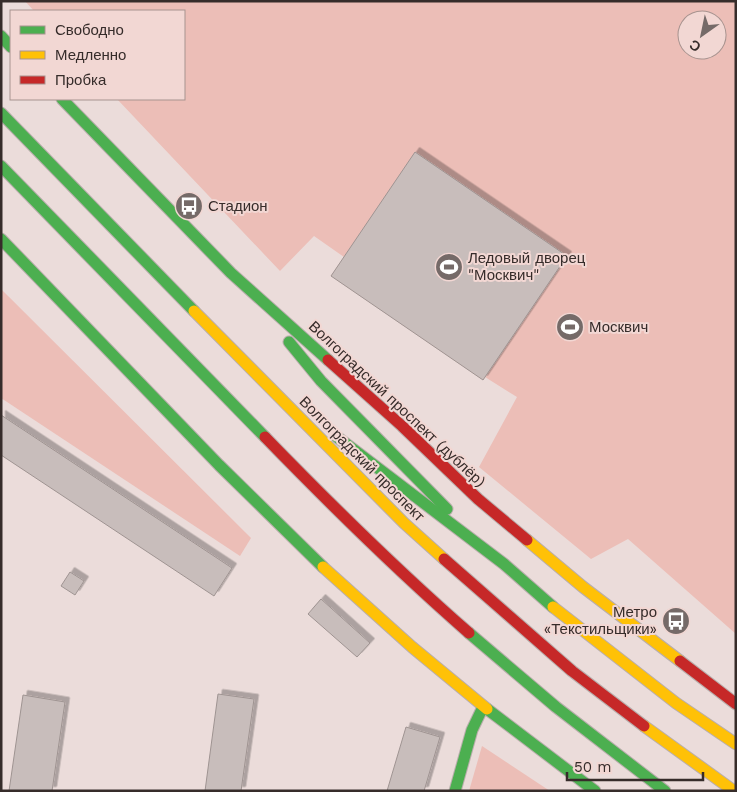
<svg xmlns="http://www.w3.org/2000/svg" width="737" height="792" font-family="'Work Sans',sans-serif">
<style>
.green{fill:#ecbeb7;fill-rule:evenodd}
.building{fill:#c8bdbb;stroke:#9f9492;filter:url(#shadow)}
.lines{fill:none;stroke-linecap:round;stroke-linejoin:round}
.fast-casing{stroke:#b9aeac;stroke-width:13}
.slow-casing{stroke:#b9aeac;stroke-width:13}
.jam-casing{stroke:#b9aeac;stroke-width:13}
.fast{stroke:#4caf50;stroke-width:11}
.slow{stroke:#ffc107;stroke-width:11}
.jam{stroke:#c62828;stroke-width:11}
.labels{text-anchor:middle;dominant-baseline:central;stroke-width:4;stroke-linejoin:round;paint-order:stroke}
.poi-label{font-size:15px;fill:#362c2a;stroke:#f2d7d3;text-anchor:start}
.street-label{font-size:15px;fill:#362c2a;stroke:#f2d7d3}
</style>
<defs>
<filter id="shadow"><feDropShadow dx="4.5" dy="-4.5" stdDeviation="0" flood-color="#0004"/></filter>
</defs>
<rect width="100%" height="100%" fill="#ebdcda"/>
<g class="green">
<path d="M25 1H736V634L628 539 591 559 479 467 517 397 485 377 483 380 331 276 344 257 314 236 280 271 117 99H184V11H34ZM687 20H717V50H687Z"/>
<polygon points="1,289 251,538 240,556 1,398"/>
<polygon points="482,746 550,791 469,791"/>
</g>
<g class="building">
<polygon points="415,152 567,256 483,380 331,276"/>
<polygon points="1,415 232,568 214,596 1,455"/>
<polygon points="70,572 84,581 75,595 61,586"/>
<polygon points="321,599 370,643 357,657 308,614"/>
<polygon points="218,694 254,699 241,791 205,791"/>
<polygon points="23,695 65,702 52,791 9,791"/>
<polygon points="406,727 440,737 424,791 387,791"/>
</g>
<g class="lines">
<g class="fast-casing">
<g id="fast">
<polyline points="1,36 11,47"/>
<polyline points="62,99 231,273 328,360"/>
<polyline points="1,113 194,311"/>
<polyline points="1,166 265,437"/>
<polyline points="1,239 219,465 323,567"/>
<polyline points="289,342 321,381 447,509"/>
<polyline points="337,437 504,564 553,607"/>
<polyline points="469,633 556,707 665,791"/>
<polyline points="487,709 595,791"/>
<polyline points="455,791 472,730 483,707"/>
</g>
</g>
<g class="slow-casing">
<g id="slow">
<polyline points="194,311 404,523 444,559"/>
<polyline points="527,540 583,587 680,661"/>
<polyline points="323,567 412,647 487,709"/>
<polyline points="553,607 676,703 736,744"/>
<polyline points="644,726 734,791"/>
</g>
</g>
<g class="jam-casing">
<g id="jam">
<polyline points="328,360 402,426 478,499 527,540"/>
<path d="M265 437C331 505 398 571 469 633"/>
<polyline points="444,559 572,671 644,726"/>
<polyline points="680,661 736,704"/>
</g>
</g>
<use href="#fast" class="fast"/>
<use href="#slow" class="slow"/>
<use href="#jam" class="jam"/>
</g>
<defs>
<g id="bus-disc" transform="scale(1.4375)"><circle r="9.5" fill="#756a68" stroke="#f2d7d3"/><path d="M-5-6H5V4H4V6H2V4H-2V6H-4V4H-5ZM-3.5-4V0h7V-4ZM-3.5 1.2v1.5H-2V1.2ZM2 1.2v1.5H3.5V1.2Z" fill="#fff"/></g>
<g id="stadium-disc" transform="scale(1.4375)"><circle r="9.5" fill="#756a68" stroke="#f2d7d3"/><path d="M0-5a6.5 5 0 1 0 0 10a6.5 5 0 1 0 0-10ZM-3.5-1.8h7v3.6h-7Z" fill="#fff"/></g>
</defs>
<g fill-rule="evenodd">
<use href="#bus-disc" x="189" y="206"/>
<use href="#stadium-disc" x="449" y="267"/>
<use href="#stadium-disc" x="570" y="327"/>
<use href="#bus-disc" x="676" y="621"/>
</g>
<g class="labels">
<g class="poi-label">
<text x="208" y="206">Стадион</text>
<text x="468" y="258">Ледовый дворец<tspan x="468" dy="17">"Москвич"</tspan></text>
<text x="589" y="327">Москвич</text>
<text x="657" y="612" text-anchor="end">Метро<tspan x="657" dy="17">«Текстильщики»</tspan></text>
</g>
<g class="street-label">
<text transform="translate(397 404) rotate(43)">Волгоградский проспект (дублёр)</text>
<text transform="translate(362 459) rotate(45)">Волгоградский проспект</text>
</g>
</g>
<rect width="737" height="792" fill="none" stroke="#362c2a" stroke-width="5"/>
<rect x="10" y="10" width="175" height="90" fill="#f2d7d3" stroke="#a7938f"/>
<rect x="20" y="26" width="25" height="8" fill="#4caf50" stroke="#a7938f"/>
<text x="55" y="35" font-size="15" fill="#362c2a">Свободно</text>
<rect x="20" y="51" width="25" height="8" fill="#ffc107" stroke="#a7938f"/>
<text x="55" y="60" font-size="15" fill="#362c2a">Медленно</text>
<rect x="20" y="76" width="25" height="8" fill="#c62828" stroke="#a7938f"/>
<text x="55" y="85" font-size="15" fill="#362c2a">Пробка</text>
<g transform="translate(702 35) rotate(213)"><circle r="24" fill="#f2d7d3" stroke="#a7938f"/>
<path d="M0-4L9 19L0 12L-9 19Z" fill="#756a68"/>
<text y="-8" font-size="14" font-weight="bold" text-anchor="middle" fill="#362c2a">С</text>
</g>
<path d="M567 772v8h136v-8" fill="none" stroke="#362c2a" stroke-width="2.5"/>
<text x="574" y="772" font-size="15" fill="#362c2a" stroke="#f2d7d3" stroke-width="4" paint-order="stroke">50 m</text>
</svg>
